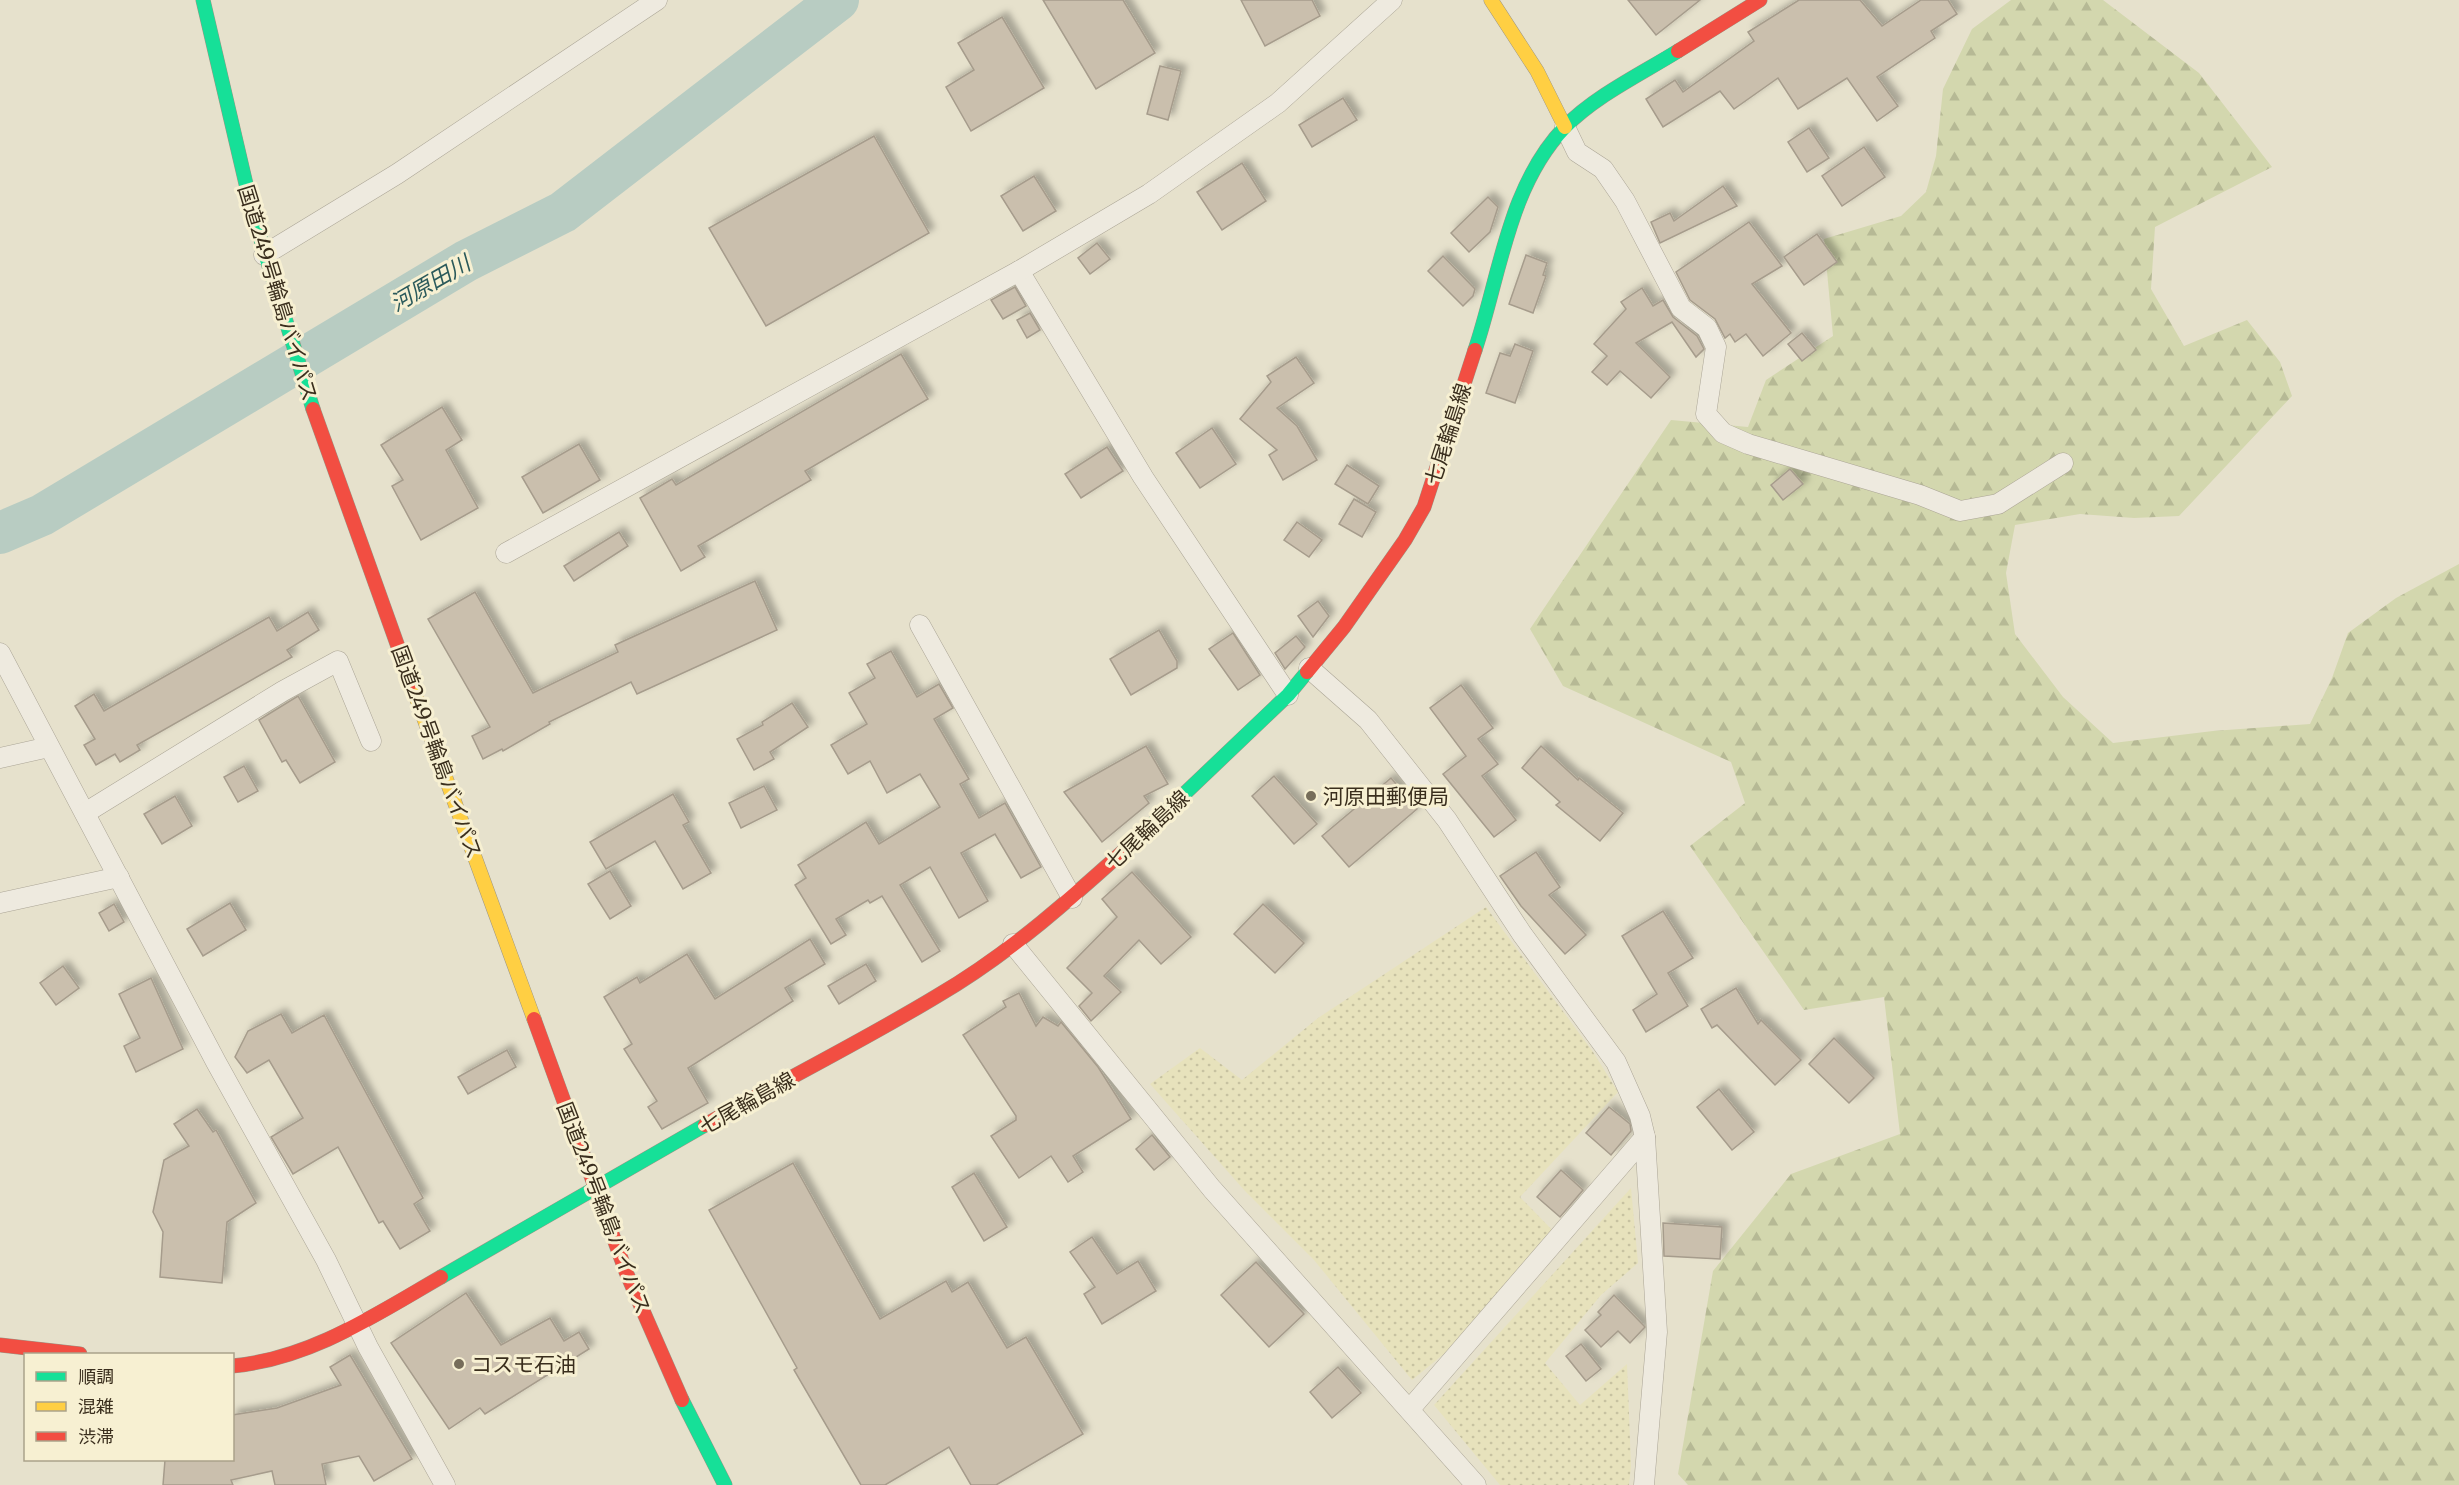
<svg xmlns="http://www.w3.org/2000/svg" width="2459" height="1485" font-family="Merriweather,'Noto Sans JP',serif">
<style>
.farmland{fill:url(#farmland-dots)}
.forest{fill:url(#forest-firs)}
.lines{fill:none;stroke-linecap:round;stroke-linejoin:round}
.river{stroke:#b8ccc2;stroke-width:42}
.building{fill:#cabfad;stroke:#a69c8c;stroke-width:1.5;filter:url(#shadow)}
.street-casing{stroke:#aba596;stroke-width:21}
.fast-casing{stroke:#9b9585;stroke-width:15}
.slow-casing{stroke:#9b9585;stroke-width:15}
.jam-casing{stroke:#9b9585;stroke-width:15}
.street{stroke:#eeeadf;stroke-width:20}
.fast{stroke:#16e098;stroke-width:14}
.slow{stroke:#ffcf43;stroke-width:14}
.jam{stroke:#f24e42;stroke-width:14}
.poi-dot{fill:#766d5a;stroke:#f7f0d2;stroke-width:2}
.labels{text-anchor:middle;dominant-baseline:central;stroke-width:6;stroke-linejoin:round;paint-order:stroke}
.street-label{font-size:21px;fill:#3a2e1d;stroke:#f7f0d2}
.poi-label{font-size:21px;fill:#3a2e1d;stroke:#f7f0d2;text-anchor:start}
.water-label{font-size:22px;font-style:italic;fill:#2b5a5b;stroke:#f7f0d2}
</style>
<defs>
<pattern id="farmland-dots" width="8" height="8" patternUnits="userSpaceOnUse" patternTransform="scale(1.5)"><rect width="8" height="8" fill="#e7e2bc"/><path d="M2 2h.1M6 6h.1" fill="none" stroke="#c7c2a1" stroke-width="1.8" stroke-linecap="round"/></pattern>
<pattern id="forest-firs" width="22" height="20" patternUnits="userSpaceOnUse" patternTransform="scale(1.5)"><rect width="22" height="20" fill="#d3d7ae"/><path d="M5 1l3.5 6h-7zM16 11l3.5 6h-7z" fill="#b6b995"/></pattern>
<filter id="shadow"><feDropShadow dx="5.5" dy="-5.5" stdDeviation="3" flood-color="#0004"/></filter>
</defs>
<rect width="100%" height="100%" fill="#e6e1cc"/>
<g class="farmland">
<polygon points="1486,907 1593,1052 1618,1092 1520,1197 1555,1233 1445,1353 1412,1380 1314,1260 1245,1191 1150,1084 1200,1048 1242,1080 1318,1018"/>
<polygon points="1631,1188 1638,1263 1601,1295 1545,1363 1580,1405 1627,1364 1631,1466 1629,1485 1500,1485 1434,1405"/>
</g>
<polygon class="forest" points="2011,0 2103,0 2199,73 2272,167 2155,227 2151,289 2184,346 2247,320 2280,362 2292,396 2179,516 2134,518 2080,514 2015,525 2006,573 2015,634 2063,697 2113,743 2213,731 2310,724 2332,678 2348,633 2396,598 2459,564 2459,1485 1688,1485 1678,1474 1713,1271 1791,1174 1900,1134 1884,997 1804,1010 1690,846 1745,803 1731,762 1563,686 1530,629 1671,420 1748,427 1766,380 1833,336 1824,239 1901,216 1926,192 1936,156 1943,89 1972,29"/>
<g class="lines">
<polyline class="river" points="0,533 42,515 466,261 563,212 838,0"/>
</g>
<g class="building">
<polygon points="1043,0 1123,0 1155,53 1096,89"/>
<polygon points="1241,0 1312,0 1320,16 1265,46"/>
<polygon points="1628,0 1700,0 1656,35"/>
<polygon points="1799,0 1860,0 1882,26 1921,0 1948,0 1957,14 1931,31 1935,38 1877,77 1898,106 1877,121 1847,78 1798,109 1778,78 1734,109 1720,91 1663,127 1646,99 1675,80 1683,92 1754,41 1748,32"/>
<polygon points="1002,17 1044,88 971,131 946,87 974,70 958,43"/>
<polygon points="1160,66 1181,71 1168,120 1147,114"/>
<polygon points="1343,98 1357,120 1312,147 1299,125"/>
<polygon points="1809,128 1829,158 1807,172 1788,142"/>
<polygon points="874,136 929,233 766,326 709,228"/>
<polygon points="1864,147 1885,177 1842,206 1822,176"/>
<polygon points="1242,163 1266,201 1222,230 1197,192"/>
<polygon points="1034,176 1056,211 1023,231 1001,196"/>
<polygon points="1723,186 1737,206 1660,243 1651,222 1670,213 1674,221"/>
<polygon points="1488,197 1498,207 1490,232 1469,252 1451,233"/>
<polygon points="1749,222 1782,266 1752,284 1791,333 1763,356 1746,334 1735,342 1730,334 1725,338 1715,319 1690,300 1676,272"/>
<polygon points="1817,234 1837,262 1804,285 1784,257"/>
<polygon points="1097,243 1110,259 1090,274 1078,258"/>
<polygon points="1526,255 1547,263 1543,275 1546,276 1533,313 1509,304"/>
<polygon points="1443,256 1475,289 1473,296 1463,306 1428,271"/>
<polygon points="1015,287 1026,306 1003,319 991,300"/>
<polygon points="1642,288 1653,306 1663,300 1673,317 1697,336 1704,349 1696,357 1672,322 1636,343 1670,377 1651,398 1620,371 1607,385 1592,372 1607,356 1594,344 1626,309 1621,302"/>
<polygon points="1030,313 1040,330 1027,338 1017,320"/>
<polygon points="1802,333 1816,350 1802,361 1788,344"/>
<polygon points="1515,344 1533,351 1515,403 1486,393 1500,353 1510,356"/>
<polygon points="901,354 928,399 805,471 811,480 698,546 705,557 681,571 640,498 672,479 676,485"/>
<polygon points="1296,357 1314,383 1277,408 1297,426 1317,460 1283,480 1269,455 1277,450 1240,419 1271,382 1267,376"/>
<polygon points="442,407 462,440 446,450 478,508 421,540 392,486 403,480 381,445"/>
<polygon points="1212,428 1236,464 1200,488 1176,453"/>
<polygon points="579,444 600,480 543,513 522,477"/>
<polygon points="1107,447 1123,471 1081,498 1065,474"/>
<polygon points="1347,465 1379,486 1368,504 1335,484"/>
<polygon points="1790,469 1803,484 1783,500 1771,485"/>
<polygon points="1354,499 1376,512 1362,537 1339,524"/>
<polygon points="1297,522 1322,540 1309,557 1284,540"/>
<polygon points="619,532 628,546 574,581 564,566"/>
<polygon points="755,581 777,630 637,694 631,682 549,722 550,724 503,751 502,749 483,759 472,736 490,727 428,619 475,592 533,693 618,652 615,645"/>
<polygon points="1318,601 1329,616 1313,637 1298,616"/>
<polygon points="308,612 319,630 287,650 292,657 137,745 140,750 120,762 115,754 96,765 84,745 95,739 75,706 94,694 104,711 269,617 277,631"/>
<polygon points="1159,630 1177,661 1177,668 1131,695 1110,659"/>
<polygon points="1233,633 1260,675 1238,690 1209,649"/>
<polygon points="1296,636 1305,647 1285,669 1275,653"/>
<polygon points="891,651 917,697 939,684 953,708 934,719 969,779 960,784 979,818 1005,803 1041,867 1021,878 995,834 961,853 988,901 959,918 930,867 900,885 940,951 922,962 882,896 870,903 868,900 836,919 846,935 831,944 795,885 806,878 798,865 866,822 879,844 940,807 920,774 887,793 870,761 848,774 831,745 867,724 849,693 875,678 867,664"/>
<polygon points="1461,685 1493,728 1478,739 1498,764 1482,776 1516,820 1494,837 1443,774 1466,756 1430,708"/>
<polygon points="298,696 335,762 300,783 286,760 282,762 259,720"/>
<polygon points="792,703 808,727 770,752 774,759 754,770 737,739 763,725 762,722"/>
<polygon points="1146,746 1168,784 1144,796 1149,803 1102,842 1064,792"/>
<polygon points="1541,746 1578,780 1579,778 1623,813 1600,841 1556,805 1560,802 1522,768"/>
<polygon points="244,766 258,791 238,802 224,777"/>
<polygon points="1274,776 1317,824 1294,844 1252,796"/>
<polygon points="1391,778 1417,809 1349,867 1322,836"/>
<polygon points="764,786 777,810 741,828 729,803"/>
<polygon points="673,794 689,822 683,825 711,873 683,889 655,841 606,869 590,842"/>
<polygon points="175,796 192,826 162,844 144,814"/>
<polygon points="1536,852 1560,887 1549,895 1586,935 1565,954 1521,906 1500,876"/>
<polygon points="610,871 631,906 610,919 588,884"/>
<polygon points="1132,872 1191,937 1161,964 1139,940 1104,976 1121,992 1091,1021 1079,1006 1092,993 1067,968 1117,917 1102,899"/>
<polygon points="230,903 246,930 203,956 187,929"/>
<polygon points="114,904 124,922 109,931 99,913"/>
<polygon points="1263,904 1304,943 1275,973 1234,934"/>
<polygon points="1663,911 1693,958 1668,973 1688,1006 1646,1032 1633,1010 1657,994 1622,936"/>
<polygon points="810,939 825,964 785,988 793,1001 688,1068 708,1103 662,1129 648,1107 657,1101 624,1049 632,1044 604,997 637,977 640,983 687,954 715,999"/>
<polygon points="866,964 876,981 839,1004 828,986"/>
<polygon points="63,966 79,988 56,1005 40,983"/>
<polygon points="151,978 183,1049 136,1072 124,1046 140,1038 119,994"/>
<polygon points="1736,988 1758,1024 1761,1020 1801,1060 1775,1085 1717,1025 1712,1028 1701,1009"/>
<polygon points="1019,993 1036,1026 1043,1017 1058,1026 1061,1022 1098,1067 1131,1119 1073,1156 1083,1172 1068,1182 1051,1156 1019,1178 991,1136 1016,1120 1016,1116 963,1035 1006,1007 1003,1001"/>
<polygon points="281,1014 292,1033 324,1015 423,1198 414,1204 430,1231 400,1249 383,1221 379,1223 338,1147 293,1174 271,1137 303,1118 269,1060 247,1073 235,1057 248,1031"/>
<polygon points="1834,1038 1874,1078 1849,1103 1809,1064"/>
<polygon points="507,1050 516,1067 468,1094 458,1077"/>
<polygon points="1719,1089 1754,1132 1732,1150 1697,1107"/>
<polygon points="1609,1107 1630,1124 1631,1131 1611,1155 1586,1133"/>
<polygon points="197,1109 213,1132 216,1130 256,1203 227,1222 222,1283 160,1277 163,1232 153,1212 164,1160 189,1146 174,1124"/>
<polygon points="1152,1135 1170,1157 1154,1170 1136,1149"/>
<polygon points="793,1163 880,1319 946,1281 952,1292 968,1282 1007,1348 1026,1337 1083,1434 996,1485 971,1485 949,1447 885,1485 861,1485 794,1370 797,1368 709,1210"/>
<polygon points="1561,1170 1583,1190 1560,1217 1537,1197"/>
<polygon points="974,1173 1007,1227 984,1241 952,1187"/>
<polygon points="1663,1223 1722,1227 1720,1259 1664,1256"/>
<polygon points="1092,1237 1117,1274 1138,1261 1156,1291 1102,1324 1084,1294 1095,1287 1070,1252"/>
<polygon points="1256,1262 1304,1314 1269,1347 1221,1295"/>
<polygon points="466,1293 501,1345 550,1318 564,1341 579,1332 589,1349 485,1414 480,1408 449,1429 391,1343"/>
<polygon points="1614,1295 1645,1327 1630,1343 1618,1331 1601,1347 1585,1330 1601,1315 1598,1312"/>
<polygon points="1581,1344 1601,1369 1586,1381 1566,1356"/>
<polygon points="350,1355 412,1459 374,1481 359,1456 322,1464 326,1485 275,1485 272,1471 231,1480 233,1485 163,1485 165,1460 232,1460 232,1415 277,1408 341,1385 330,1367"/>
<polygon points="1338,1367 1361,1393 1332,1418 1310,1392"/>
</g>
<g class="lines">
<g class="street-casing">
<g id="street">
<polyline points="1565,127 1577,152 1603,169 1625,201 1681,308 1707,328 1716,347 1706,414 1723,433 1748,444 1920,495 1960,511 1998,504 2063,463"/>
<polyline points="264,255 397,174 657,0"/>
<polyline points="1019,271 1143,477 1288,695"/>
<polyline points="506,553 1019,271 1149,194 1278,103 1392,0"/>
<polyline points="920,625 1072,898"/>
<polyline points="0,653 216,1062 326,1260 368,1347 445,1485"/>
<polyline points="1309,668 1368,720 1447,820 1522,934 1616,1062 1640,1116 1645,1137 1657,1332 1644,1485"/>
<polyline points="0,758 49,747"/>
<polyline points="85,813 283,691 338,661 371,741"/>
<polyline points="0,903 119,877"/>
<polyline points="1013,944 1212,1189 1476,1485"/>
<polyline points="1410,1409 1645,1137"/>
</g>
</g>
<g class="fast-casing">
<g id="fast">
<polyline points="203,0 253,214 313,409"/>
<path d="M1475 350C1500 276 1508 186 1565 127 1595 96 1641 74 1678 51"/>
<polyline points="1138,838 1288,695 1307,672"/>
<polyline points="441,1277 705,1125"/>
<polyline points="682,1400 725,1485"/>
</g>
</g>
<g class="slow-casing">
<g id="slow">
<polyline points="1491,0 1537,71 1565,127"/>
<polyline points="411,683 534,1019"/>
</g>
</g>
<g class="jam-casing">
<g id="jam">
<polyline points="1678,51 1760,0"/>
<polyline points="313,409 411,683"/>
<polyline points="1307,672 1344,627 1405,540 1424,507 1475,350"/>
<polyline points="534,1019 626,1272 682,1400"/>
<path d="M705 1125C782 1081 861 1042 937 996 1011 953 1075 895 1138 838"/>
<polyline points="0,1345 80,1354"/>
<path d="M232 1366C310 1359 375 1315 441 1277"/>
</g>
</g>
<use href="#street" class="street"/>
<use href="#fast" class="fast"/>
<use href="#slow" class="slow"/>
<use href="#jam" class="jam"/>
</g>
<g class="poi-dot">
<circle cx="1311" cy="796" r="6"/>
<circle cx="459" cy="1364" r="6"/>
</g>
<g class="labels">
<g class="street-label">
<text transform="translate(278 293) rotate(73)">国道249号輪島バイパス</text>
<text transform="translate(1448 434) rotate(-72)">七尾輪島線</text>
<text transform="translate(437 752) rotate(70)">国道249号輪島バイパス</text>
<text transform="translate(1147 830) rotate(-43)">七尾輪島線</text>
<text transform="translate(747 1103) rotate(-29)">七尾輪島線</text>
<text transform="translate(604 1208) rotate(69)">国道249号輪島バイパス</text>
</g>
<g class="poi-label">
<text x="1323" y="796">河原田郵便局</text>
<text x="471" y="1364">コスモ石油</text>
</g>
<g class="water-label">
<text transform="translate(430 283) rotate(-30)">河原田川</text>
</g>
</g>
<rect x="24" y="1353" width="210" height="108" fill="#f7f0d2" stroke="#aba28a" stroke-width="1.5"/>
<rect x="36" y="1372" width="30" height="9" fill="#16e098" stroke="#aba28a" stroke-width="1.5"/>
<text x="78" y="1383" font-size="18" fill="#3a2e1d">順調</text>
<rect x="36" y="1402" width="30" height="9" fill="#ffcf43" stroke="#aba28a" stroke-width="1.5"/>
<text x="78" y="1413" font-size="18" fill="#3a2e1d">混雑</text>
<rect x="36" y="1432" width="30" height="9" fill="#f24e42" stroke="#aba28a" stroke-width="1.5"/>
<text x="78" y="1443" font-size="18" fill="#3a2e1d">渋滞</text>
</svg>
